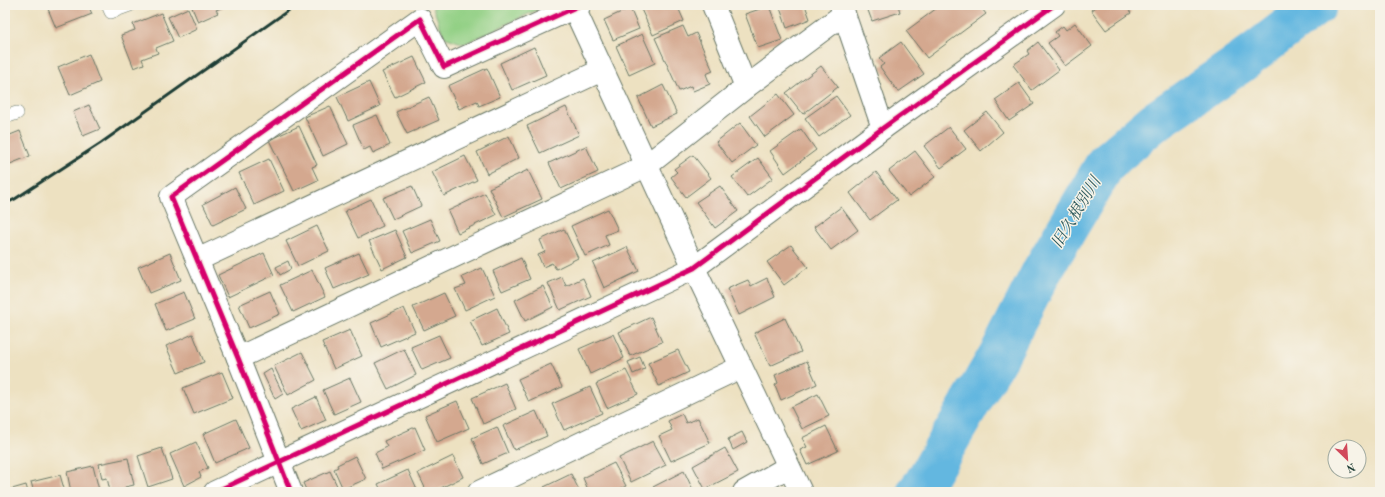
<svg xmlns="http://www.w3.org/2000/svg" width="1385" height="497" font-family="'Old Standard TT','Noto Serif JP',serif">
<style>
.green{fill:#93d085;stroke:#59865c}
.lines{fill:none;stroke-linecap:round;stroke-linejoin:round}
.river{stroke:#64b7e0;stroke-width:41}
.building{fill:#d4a88f}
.lane-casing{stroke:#677665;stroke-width:14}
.street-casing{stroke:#677665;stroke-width:24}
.lane{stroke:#fff;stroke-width:13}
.street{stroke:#fff;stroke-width:22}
.rail{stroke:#1f3d34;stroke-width:3}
.cycleway-casing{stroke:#f7f3e8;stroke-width:8}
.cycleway{stroke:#d6006c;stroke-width:5}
.labels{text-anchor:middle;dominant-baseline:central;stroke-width:3;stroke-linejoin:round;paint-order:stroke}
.water-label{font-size:16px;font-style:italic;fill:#305c5f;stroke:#f7f3e8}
</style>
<rect width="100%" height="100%" fill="#f7f3e8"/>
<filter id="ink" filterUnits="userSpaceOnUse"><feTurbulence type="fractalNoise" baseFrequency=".025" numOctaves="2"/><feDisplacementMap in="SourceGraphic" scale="8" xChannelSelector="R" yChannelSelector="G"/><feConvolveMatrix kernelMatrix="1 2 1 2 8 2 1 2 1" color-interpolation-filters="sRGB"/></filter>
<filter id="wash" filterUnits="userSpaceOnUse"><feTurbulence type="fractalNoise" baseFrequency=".012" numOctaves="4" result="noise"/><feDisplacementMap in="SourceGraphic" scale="16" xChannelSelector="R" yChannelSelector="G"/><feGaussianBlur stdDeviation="0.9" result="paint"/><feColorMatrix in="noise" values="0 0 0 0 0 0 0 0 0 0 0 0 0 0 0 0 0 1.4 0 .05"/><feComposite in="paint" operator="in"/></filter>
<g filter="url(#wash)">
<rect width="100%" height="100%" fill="#ede1c1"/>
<polygon class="green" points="432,5 548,5 464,44 444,37"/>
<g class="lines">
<polyline class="river" points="917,492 924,483 1001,351 1042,271 1106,163 1153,123 1242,62 1317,5"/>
</g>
<g id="blocks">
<g class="building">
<polygon points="57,5 88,5 92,14 56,28 48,9"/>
<polygon points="191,5 228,5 216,10 218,13 198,22"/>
<polygon points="639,5 677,5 684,21 653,35"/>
<polygon points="779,5 805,5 810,19 787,28"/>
<polygon points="866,5 898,5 900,12 872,21"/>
<polygon points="941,5 979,5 986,14 927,58 906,31"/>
<polygon points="1098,5 1125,5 1131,13 1106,30 1091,10"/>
<polygon points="769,6 782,40 758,48 745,14"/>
<polygon points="188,8 197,29 178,38 168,17"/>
<polygon points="630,8 639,29 613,40 604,20"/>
<polygon points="161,13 173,41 156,48 158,53 142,59 144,64 134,68 121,35 135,30 133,24"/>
<polygon points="1075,23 1092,46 1065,66 1048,43 1058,36 1055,32 1063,26 1066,30"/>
<polygon points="683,26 688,37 696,33 713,71 706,74 710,84 693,91 691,86 679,91 655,38"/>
<polygon points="642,34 655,63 629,75 616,46"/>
<polygon points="901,42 924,74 898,92 880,67 884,64 879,58"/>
<polygon points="1038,42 1059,70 1032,90 1013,65 1029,54 1027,51"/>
<polygon points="534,47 546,75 512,90 500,63"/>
<polygon points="89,54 100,82 70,95 58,67"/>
<polygon points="414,57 426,82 395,97 382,72"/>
<polygon points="821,66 838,87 803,114 786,93"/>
<polygon points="487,68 500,97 479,106 477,101 459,109 448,86"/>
<polygon points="369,82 380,106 348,121 337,97"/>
<polygon points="1019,83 1034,104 1009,121 995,100"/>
<polygon points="663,85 677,114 651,126 638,98"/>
<polygon points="778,94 794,115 765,137 750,116"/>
<polygon points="836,96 850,115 819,137 805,118"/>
<polygon points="429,97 439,120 407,134 396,112"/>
<polygon points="89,105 100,129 83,136 73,112"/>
<polygon points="330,106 348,144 323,156 305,117"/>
<polygon points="566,107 579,135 540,153 527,126"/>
<polygon points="987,112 1003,132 981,151 964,130"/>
<polygon points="377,115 390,145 373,153 370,147 364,150 353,125"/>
<polygon points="740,123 756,145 732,163 716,142"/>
<polygon points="299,126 317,165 312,167 318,180 294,191 269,140"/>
<polygon points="949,127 966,149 941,168 924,146"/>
<polygon points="801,129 816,150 785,173 770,151"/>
<polygon points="20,131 30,156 5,166 5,137"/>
<polygon points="509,136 519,158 487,174 477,152"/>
<polygon points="586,146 598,172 561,189 549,163"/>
<polygon points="915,151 935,177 909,197 889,171"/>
<polygon points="693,155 711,178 686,197 671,177 677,172 674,169"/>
<polygon points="465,156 477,180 444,196 432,172"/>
<polygon points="758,158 773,178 747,197 732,177"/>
<polygon points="269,159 284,191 254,205 239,173"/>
<polygon points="528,170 542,199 503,217 489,188"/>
<polygon points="876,172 897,200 870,220 850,193"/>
<polygon points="412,186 421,206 393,219 383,198"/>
<polygon points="720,186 738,211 715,228 696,202"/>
<polygon points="235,187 246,209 213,225 203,204"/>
<polygon points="485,193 496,215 458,233 448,211"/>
<polygon points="371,199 383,226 358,238 345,211"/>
<polygon points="841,207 858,230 831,250 814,227"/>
<polygon points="608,209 618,230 605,235 609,245 585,256 571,226"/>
<polygon points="430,219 440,241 412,253 402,231"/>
<polygon points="317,226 329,251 298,266 286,241"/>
<polygon points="564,229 578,258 556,269 552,263 543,267 538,255 545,252 540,240"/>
<polygon points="395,230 407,257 382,269 369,241"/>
<polygon points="791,245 808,267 784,285 767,262"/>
<polygon points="627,247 639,271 604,288 593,263"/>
<polygon points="170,253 181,280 149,293 138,267"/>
<polygon points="264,253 274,275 228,297 218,275"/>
<polygon points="359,253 369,274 334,289 325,268"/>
<polygon points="521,258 530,279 502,291 493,271"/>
<polygon points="288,261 291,269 280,275 276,267"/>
<polygon points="482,268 495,296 465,310 455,289 466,285 462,277"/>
<polygon points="312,270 325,297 293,312 280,285"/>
<polygon points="562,277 566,286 583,278 591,296 560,310 548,283"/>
<polygon points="767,278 775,297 739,315 727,289 748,280 751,286"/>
<polygon points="543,286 553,307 525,321 515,300"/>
<polygon points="270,291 280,314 249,328 239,305"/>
<polygon points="184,292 195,319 166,331 155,304"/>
<polygon points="444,293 455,316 424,330 413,307"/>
<polygon points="404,308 415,332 381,347 371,323"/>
<polygon points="497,308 509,334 482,346 470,321"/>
<polygon points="651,317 662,342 630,356 619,332"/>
<polygon points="785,318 801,352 770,366 754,333"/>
<polygon points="350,330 362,356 334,369 322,342"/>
<polygon points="193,334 204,362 178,373 166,346"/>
<polygon points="613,334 624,358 590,374 579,349"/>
<polygon points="439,335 450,358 422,370 411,347"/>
<polygon points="404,349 416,375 388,389 375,363"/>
<polygon points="678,350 689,372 659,386 648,363"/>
<polygon points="302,352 316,380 288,395 274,366"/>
<polygon points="640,357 645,369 633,374 628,362"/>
<polygon points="807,361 817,384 781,400 775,385 778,383 775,375"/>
<polygon points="551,364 562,387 529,402 518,379"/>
<polygon points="271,369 283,394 275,399 263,374"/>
<polygon points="626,370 638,394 607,408 596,384"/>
<polygon points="222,372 233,398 194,414 183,388"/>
<polygon points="350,378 361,402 334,414 323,390"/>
<polygon points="505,383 516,409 483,424 472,398"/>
<polygon points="590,387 602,413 564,430 552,404"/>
<polygon points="818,394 829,416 802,429 791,407"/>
<polygon points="316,397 326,420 301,431 291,409"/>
<polygon points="457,401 469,428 437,442 425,415"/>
<polygon points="536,411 547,436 514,450 503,426"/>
<polygon points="682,414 686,423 698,418 710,443 671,461 659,436 672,430 668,421"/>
<polygon points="236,419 249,448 215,463 203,434"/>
<polygon points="826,426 838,451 807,465 800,450 807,447 802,438"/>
<polygon points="415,427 425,450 382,469 375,453 387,447 384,441"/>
<polygon points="497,427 508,453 483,464 472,438"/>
<polygon points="742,432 747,442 733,450 728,439"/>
<polygon points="653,441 666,465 631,482 619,458"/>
<polygon points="196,442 208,468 199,472 201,477 184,486 170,454"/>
<polygon points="162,448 172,479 148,487 138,456"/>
<polygon points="725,448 738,472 705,489 693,466"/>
<polygon points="355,456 366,479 343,489 334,469 338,467 337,465"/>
<polygon points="453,456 463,477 433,492 427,492 418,473"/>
<polygon points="128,458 134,485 125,487 126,492 116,492 115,490 110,491 107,478 102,479 99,464"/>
<polygon points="614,463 626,486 613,492 589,492 583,478"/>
<polygon points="93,466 99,490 92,492 71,492 67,472"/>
<polygon points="408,470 418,492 382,492 378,484"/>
<polygon points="330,471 339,490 336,492 307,492 303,483"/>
<polygon points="684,471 694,492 656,492 653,487"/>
<polygon points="571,474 580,492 546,492 544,487"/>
<polygon points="60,475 65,492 34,492 31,482"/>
<polygon points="26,485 28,492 5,492 5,491"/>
</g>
</g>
</g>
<g filter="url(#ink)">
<use href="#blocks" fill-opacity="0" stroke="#677665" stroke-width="1"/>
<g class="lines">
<g class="lane-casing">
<g id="lane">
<polyline points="108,5 111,12 130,5"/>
<polyline points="5,117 17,113"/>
</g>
</g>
<g class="street-casing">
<g id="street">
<polyline points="713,5 746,87"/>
<polyline points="841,5 883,128"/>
<polyline points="574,8 694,268 801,492"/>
<polyline points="197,260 602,70"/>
<polyline points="238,358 646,166 746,87 844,14"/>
<polyline points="215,492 694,268 883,128 1054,5"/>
<polyline points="291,492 238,358 171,197 420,19 444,67 580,5"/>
<polyline points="479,492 741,367"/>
<polyline points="744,492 788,467"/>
</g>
</g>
<use href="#lane" class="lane"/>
<use href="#street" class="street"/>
<polyline class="rail" points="5,204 15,199 101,143 296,5"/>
<g class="cycleway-casing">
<g id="cycleway">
<polyline points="215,492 694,268 883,128 1054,5"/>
<polyline points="291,492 238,358 171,197 420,19 444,67 580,5"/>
</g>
</g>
<use href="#cycleway" class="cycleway"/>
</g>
</g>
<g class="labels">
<g class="water-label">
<text transform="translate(1077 213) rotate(-59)">旧久根別川</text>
</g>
</g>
<rect width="1385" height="497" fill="none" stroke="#f7f3e8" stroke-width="20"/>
<g transform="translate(1347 459) rotate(155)"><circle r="19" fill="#f7f3e8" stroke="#a1aaa0"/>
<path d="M0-3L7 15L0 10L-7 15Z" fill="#d1495b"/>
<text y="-6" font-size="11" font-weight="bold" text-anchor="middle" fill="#1f3d34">N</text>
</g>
</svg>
